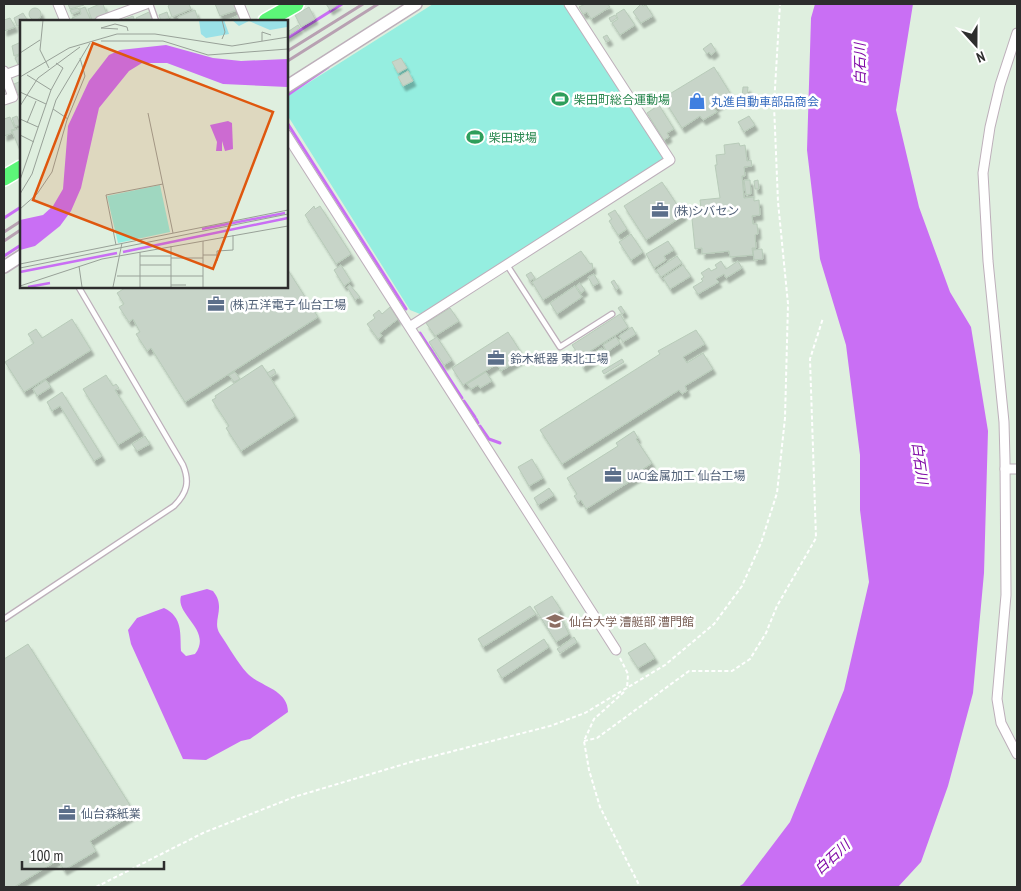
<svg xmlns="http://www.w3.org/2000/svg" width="1021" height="891" font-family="'PT Sans Narrow','Noto Sans JP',sans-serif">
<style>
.pitch{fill:#95eee0}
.water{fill:#c96ff4}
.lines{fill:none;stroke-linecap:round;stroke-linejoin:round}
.stream{stroke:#c96ff4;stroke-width:3}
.building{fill:#c7d4c8;stroke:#b8cbb9;filter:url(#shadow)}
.service-casing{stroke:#bdafba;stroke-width:7}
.minor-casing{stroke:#bdafba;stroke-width:11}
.tertiary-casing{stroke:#bdafba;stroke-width:14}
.primary-casing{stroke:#fff;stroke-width:18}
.path{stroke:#fff;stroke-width:2;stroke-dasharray:4 2.5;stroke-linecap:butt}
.service{stroke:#fff;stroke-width:4.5}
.minor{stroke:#fff;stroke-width:9}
.tertiary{stroke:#fff;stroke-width:11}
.primary{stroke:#5cf678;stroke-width:15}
.rail{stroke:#b8a1b2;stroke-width:3}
.labels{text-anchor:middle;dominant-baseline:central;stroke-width:5;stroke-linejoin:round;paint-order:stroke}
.leisure-label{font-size:12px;fill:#27864d;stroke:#fff;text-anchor:start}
.shop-label{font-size:12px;fill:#366cbe;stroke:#fff;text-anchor:start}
.service-label{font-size:12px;fill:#4e5e75;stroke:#fff;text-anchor:start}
.education-label{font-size:12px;fill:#785e54;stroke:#fff;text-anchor:start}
.water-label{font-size:14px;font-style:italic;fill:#7f08a6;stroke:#fff}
.inset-river{fill:none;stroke:#c96ff4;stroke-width:2.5}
.inset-road{fill:none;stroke:#98a198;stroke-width:1}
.view{fill:#df570e;fill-opacity:0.15;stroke:#df570e;stroke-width:2.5}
.inset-edge{fill:none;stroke:#2d2d2d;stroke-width:2.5}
</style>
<defs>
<filter id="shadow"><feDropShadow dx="3" dy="5" stdDeviation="1" flood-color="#0004"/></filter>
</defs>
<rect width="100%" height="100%" fill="#dfefdf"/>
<polygon class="pitch" points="433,4 563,4 665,160 420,314 410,310 286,113 286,97"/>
<g class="water">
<polygon points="815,4 913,4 896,110 919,207 950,292 971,327 988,431 984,573 973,693 948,786 921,862 898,887 738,887 743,884 790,822 844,690 869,582 860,510 860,455 846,345 820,259 807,150 811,18"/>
<path d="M207 589 213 591C227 608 211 621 220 634 229 647 237 662 247 673 260 687 288 689 288 712L250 739 241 741 206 760 183 759 131 644 128 630 137 618 164 608C183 617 180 634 181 651L186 656 195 654C213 630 175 615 181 596Z"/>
</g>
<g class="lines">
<g class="stream">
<polyline points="286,39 342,4"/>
<polyline points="286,96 328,67"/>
<polyline points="286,121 406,309"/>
<polyline points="4,218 21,207"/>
<polyline points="4,256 21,245"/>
<polyline points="420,333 462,398"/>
<polyline points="464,401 475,417"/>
<polyline points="476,419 478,423"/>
<polyline points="480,426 489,439 500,443"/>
</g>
</g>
<g class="building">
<polygon points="68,4 84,4 84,5 70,9"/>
<polygon points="100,4 103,4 107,15 92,20 88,9"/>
<polygon points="171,4 189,4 191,9 172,17 168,6"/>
<polygon points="215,4 235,4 237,10 220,16"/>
<polygon points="326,4 339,4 330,10"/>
<polygon points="585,4 608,4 610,7 591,19 587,12 583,14 579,7"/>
<polygon points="641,4 643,6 646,5 653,16 641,23 633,12"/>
<polygon points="85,7 91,21 73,21 72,18 81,14 80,9"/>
<polygon points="309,7 315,19 301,27 295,15"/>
<circle cx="35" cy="14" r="6"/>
<polygon points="78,8 80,11 72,14 70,10"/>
<polygon points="624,9 635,25 620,35 612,23 618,19 616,14"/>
<polygon points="195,10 199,21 180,21 178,17"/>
<polygon points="149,12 153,21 137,21 136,18"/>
<polygon points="167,12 169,18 161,21 159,15"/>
<polygon points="23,13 28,21 21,21 21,25 17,26 14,18"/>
<polygon points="239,15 242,21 230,21 229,20"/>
<polygon points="615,15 617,18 611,22 609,18"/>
<polygon points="133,16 135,21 119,21"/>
<polygon points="10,18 15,27 4,31 4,20"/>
<polygon points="298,25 300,28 286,37 286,33"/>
<polygon points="607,35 610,40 606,42 603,37"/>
<polygon points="21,42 21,53 14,56 12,46"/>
<polygon points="711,43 716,51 711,55 709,52 707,54 703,49"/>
<polygon points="21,54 21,66 19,67 15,58"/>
<polygon points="401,58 407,68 398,73 392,62"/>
<polygon points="714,67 732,96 714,108 717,112 703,120 700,116 682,128 663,98"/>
<polygon points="408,71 413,81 403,86 398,77"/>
<polygon points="21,81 21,97 20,98 14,84"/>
<polygon points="743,87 748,87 747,98 742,98"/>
<polygon points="659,105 674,129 667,133 669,137 664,140 647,113"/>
<polygon points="17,116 20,125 15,126 12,118"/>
<polygon points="749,116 755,125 744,132 738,122"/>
<polygon points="10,117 15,129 11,130 12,133 4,136 4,119"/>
<polygon points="21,128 21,153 12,131"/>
<polygon points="739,143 740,146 745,145 747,161 751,160 752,166 744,167 745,176 742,176 744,198 754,197 754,201 759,200 760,215 752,216 753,224 757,224 758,234 755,235 756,248 752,248 753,255 730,257 729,251 702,254 702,248 695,249 691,209 701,208 700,200 720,198 715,165 717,165 716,155 725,154 724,145"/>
<polygon points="744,180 750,180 751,194 746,195"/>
<polygon points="758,180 759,189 755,189 754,181"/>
<polygon points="662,182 684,215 646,240 624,206"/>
<polygon points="314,206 315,209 320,206 351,254 336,264 305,215"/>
<polygon points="615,210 627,229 618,235 609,221 612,219 608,214"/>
<polygon points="631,234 643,252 631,260 619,242"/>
<polygon points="668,241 674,250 664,256 666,260 654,268 646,254"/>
<polygon points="762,249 763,259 754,260 753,250"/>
<polygon points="581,251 590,264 592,263 593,269 543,300 532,282"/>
<polygon points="677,256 682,263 661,277 656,270"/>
<polygon points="721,261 726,269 738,261 742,268 726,278 724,274 716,279 719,282 698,294 693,287 703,281 701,279 704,277 701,273 709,268 711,271 717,268 715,265"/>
<polygon points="341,265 351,281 344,286 334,270"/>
<polygon points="683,265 691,276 670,289 663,278"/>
<polygon points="286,267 318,317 185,402 151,348 147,351 136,334 140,332 133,319 129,322 119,307 124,304 117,293 128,286 286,286"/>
<polygon points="531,272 535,278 530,281 526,275"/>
<polygon points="594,274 599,283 593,286 588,277"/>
<polygon points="614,280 619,288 616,290 611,282"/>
<polygon points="580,283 585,290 581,293 576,286"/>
<polygon points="350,285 360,297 355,300 347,287"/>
<polygon points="575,286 582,297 557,314 550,303"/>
<polygon points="621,306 625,312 622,314 618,308"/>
<polygon points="390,307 398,319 380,333 382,336 378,339 367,324 375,318 373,315 379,310 382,314"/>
<polygon points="450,308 459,321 435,336 426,323"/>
<polygon points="620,314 628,327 576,360 574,356 578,354 572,345"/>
<polygon points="72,319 91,350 24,392 5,362 34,343 28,334 36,329 42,338"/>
<polygon points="632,327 636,334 623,342 619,336"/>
<polygon points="696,330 705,344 683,357 687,363 703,353 713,369 685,386 687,391 682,394 679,390 562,464 540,430 660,354 658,351"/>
<polygon points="508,332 524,357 501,371 497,364 463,385 452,368"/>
<polygon points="437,337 452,360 444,365 429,342"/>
<polygon points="616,337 620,343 607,352 603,345"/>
<polygon points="602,348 604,353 598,357 595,352"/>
<polygon points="591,355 594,360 583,367 580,362"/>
<polygon points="622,359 624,362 604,374 602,371"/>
<polygon points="262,365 295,416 241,451 226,428 229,426 212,400 216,398 215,396"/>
<polygon points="274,369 276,373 270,377 267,373"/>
<polygon points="235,372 240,379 234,382 229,375"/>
<polygon points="486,372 492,381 480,388 478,385 471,389 467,384"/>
<polygon points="106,375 113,386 116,384 119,388 115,390 141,431 118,445 83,389"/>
<polygon points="46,380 51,387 37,396 33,389"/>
<polygon points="62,392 102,456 94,461 60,406 52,411 47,402"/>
<polygon points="634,431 638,438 636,439 652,463 643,469 645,472 586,509 581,500 578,502 574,496 577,494 567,478 618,446 616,443"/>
<polygon points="145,436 150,444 137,451 132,444"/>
<polygon points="532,459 543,478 529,486 518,467"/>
<polygon points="549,488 554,495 538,505 534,498"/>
<polygon points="552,596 561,610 558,612 569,634 556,642 534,607"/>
<polygon points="530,606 536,614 483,647 478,639"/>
<polygon points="574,637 577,642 560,653 557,649"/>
<polygon points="544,639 549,647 502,678 497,670"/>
<polygon points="645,643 655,658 638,668 628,653"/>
<polygon points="28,644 135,813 90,841 96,851 64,870 58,860 14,887 4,887 4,659"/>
</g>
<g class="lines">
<g class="service-casing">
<g id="service">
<polyline points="150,4 156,21"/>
<polyline points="507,265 560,347 612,314"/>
<path d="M4 619 174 506C187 493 190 482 183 465L78 286"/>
</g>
</g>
<g class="minor-casing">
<g id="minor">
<polyline points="58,4 65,21"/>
<polyline points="239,4 246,21"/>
<polyline points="100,21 146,4"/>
<polyline points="1017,33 1000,85 990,127 983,173 988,261 1004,422 1005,460 1006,595 997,699 1001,723 1017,754"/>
<polyline points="4,71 5,75 21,69"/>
<polyline points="4,100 13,97 5,75"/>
<polyline points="286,134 616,650"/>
<polyline points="411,326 670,160 569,4"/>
<polyline points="1005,469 1017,469"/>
</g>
</g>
<g class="tertiary-casing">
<g id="tertiary">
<polyline points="286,87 416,4"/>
<polyline points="4,267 21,256"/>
</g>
</g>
<g class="primary-casing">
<g id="primary">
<polyline points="266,21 296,4"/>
<polyline points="4,178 21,168"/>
</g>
</g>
<g class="path">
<polyline points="620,658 628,674 627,689"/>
<polyline points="624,692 594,719 584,741 589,770 600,807 640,887"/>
<polyline points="584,741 597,738 689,671 732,671 750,659 766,633 777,606 816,538 810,359 823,318"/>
<polyline points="96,887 203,833 294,797 411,762 550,726 585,713 665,665 714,624 742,586 761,543 777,493 785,418 788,304 778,202 774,105 780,4"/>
</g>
<use href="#service" class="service"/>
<use href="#minor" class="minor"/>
<use href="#tertiary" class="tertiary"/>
<use href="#primary" class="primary"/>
<g class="rail">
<polyline points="286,52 363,4"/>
<polyline points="286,62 378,4"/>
<polyline points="4,232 21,221"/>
<polyline points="4,241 19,231"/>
</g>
</g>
<defs>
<g id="stadium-bare" transform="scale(1.35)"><path d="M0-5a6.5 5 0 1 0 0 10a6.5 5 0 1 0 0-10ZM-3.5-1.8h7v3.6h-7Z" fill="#2e9e5b" stroke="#fff" stroke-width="2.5" paint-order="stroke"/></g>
<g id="shop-bare" transform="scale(1.35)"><path d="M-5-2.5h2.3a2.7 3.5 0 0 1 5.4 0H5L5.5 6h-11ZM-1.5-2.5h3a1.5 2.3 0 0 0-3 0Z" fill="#3f7fe0" stroke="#fff" stroke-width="2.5" paint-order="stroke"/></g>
<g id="office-bare" transform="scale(1.35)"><path d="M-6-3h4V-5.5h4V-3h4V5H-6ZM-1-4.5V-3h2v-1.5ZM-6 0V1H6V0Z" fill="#5c6f8a" stroke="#fff" stroke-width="2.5" paint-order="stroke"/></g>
<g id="university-bare" transform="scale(1.35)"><path d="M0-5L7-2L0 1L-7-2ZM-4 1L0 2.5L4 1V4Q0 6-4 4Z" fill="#8d6e63" stroke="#fff" stroke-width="2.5" paint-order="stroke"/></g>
</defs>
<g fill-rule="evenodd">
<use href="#stadium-bare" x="560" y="99"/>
<use href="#shop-bare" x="697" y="101"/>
<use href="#stadium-bare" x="475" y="137"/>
<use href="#office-bare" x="660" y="210"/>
<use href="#office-bare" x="216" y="304"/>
<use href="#office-bare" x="496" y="358"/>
<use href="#office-bare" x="613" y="475"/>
<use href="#university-bare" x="555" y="621"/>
<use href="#office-bare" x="67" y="813"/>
</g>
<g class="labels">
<g class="leisure-label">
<text x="574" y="99">柴田町総合運動場</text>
<text x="489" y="137">柴田球場</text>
</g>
<g class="shop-label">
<text x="711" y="101">丸進自動車部品商会</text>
</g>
<g class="service-label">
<text x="674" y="210">(株)シバセン</text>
<text x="230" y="304">(株)五洋電子 仙台工場</text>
<text x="510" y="358">鈴木紙器 東北工場</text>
<text x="627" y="475">UACJ金属加工 仙台工場</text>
<text x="81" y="813">仙台森紙業</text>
</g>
<g class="education-label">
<text x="569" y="621">仙台大学 漕艇部 漕門館</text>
</g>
<g class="water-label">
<text transform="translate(860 64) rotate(-91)">白石川</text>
<text transform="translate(920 463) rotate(82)">白石川</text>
<text transform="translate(832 857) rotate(-43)">白石川</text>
</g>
</g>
<g transform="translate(20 20)">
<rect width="268" height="268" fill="#dfefdf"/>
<path d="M179 0H204L209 14 186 18 181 14ZM212 0H267V7L250 10 229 1 219 6Z" fill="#9ae1e7"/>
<path d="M140 165 150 212 98 223 87 176Z" fill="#95eee0"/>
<path d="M146 25 193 38 221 41 267 39V67L203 64 147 43H122L109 51 79 88 61 168 51 191 40 206 15 226 0 230V200L23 195 33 186 43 169 48 106 69 61 89 35 100 30ZM208 101 212 103 213 129 205 131 202 121V131H196L197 122 190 105Z" fill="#c96ff4"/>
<path class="inset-river" d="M182 209 265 193M103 232 268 198M0 252 97 233M8 267 30 263"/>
<path class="inset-road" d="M23 0 20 30 29 48M98 9 81 8 95 4 107 7 108 11M202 19 205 12 202 0M81 21H143L188 35 268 29M242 21V12L251 15M0 33 20 20M0 57 49 28 97 14H135L212 26 268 17M31 70 43 48 36 43M0 72 26 84M0 86 18 58 60 27M33 89 48 99M128 93 153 213M0 99 18 107M7 103 16 81M0 115 14 122M0 160 31 70 7 55M0 174 12 154 36 80 70 23M0 189 17 174 32 152 47 100 65 56 60 38M183 221V267M96 225 86 175 143 164M151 226V267M120 232V267M183 235H197V241M197 235V231L213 230V215M120 236H151M151 238H183M0 244 268 190M120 245H151M59 246 62 267M0 248 268 194M97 256H183M151 265H166M0 266 82 239 268 206M93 267 102 223"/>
<path class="view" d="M73 23 253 92 193 249 13 180Z"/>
<rect width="268" height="268" class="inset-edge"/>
</g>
<rect width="1021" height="891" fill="none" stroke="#2d2d2d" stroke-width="10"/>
<g transform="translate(976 45) rotate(159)" stroke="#ffffff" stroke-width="4" paint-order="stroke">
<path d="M0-4L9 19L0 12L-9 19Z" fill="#2d2d2d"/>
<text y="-8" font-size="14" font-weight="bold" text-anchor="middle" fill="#2d2d2d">N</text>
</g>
<path d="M22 861v8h142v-8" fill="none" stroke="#2d2d2d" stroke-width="2.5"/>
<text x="30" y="861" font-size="15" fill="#2d2d2d" stroke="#ffffff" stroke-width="4" paint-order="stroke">100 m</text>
</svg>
